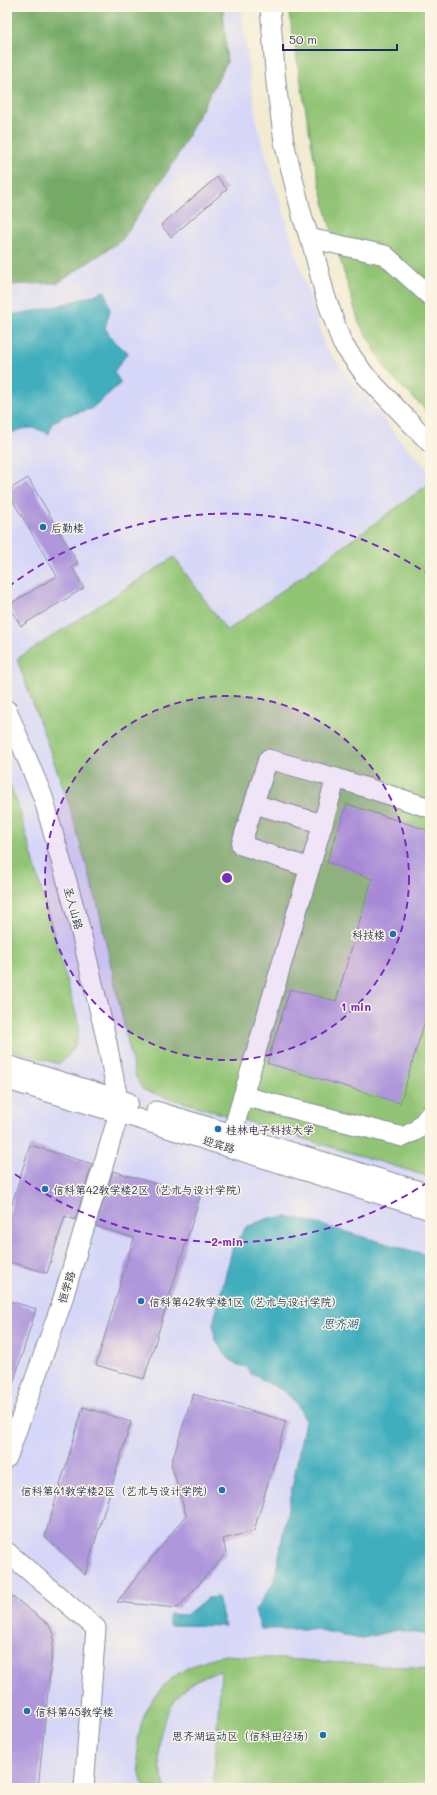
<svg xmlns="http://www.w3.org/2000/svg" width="437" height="1795" font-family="Mali,'LXGW WenKai TC',sans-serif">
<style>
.built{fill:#d6d7f8}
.green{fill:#91c475;stroke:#567a6a}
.forest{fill:#74aa66;stroke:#486c62}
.water{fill:#40aebd;stroke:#2e6e8e}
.building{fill:#ae97db}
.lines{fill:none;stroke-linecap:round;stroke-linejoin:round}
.minor-casing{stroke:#868d98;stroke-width:21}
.minor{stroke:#fff;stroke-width:19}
.ring{fill:none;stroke:#7b2cbf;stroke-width:2;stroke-dasharray:7 5}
.poi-dot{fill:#1f6fb2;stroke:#fcf5e5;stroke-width:1.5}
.labels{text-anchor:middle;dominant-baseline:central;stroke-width:3;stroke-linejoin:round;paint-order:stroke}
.poi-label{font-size:11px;fill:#1b2f5e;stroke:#fcf5e5;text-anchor:start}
.street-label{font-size:11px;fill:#1b2f5e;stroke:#fcf5e5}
.water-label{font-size:12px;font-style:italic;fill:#285b7f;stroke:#fcf5e5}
.centre{fill:#7b2cbf;stroke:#fcf5e5;stroke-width:2}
.ring-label{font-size:12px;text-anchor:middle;font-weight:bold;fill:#7b2cbf;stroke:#fcf5e5;stroke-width:3;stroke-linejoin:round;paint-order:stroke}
</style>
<rect width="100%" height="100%" fill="#fcf5e5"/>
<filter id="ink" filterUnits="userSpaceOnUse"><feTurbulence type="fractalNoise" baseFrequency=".025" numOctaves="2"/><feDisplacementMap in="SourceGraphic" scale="8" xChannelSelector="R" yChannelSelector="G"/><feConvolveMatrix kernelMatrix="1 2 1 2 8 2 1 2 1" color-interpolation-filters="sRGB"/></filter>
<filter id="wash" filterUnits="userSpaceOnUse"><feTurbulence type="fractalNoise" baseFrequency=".012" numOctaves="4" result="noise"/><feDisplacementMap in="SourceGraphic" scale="16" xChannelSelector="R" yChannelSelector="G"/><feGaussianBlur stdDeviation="0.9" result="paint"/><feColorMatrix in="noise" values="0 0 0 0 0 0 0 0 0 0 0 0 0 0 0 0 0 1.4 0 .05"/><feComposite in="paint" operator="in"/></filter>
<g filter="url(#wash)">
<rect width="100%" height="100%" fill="#f2ebd1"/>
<polygon class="built" points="7,7 241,7 257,125 325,347 406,447 430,471 430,1788 7,1788"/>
<g class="green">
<polygon points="288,7 430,7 430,414 389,374 359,323 327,215 314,158"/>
<polygon points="430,483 430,1177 143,1090 135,1075 98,906 69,804 17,659 174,557 227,631"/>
<path d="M7 778 18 805 79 1025C77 1045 74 1051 59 1064L7 1049Z"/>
<path d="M226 1655 430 1669V1788H213L221 1671C169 1681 146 1742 166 1788H144C122 1723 159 1666 226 1655Z"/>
</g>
<polygon class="forest" points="7,7 223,7 227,62 175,160 122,240 58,283 7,285"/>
<g class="water">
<path d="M105 291 110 310 105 328 115 343 128 352 114 372 121 383 91 409 64 416 52 423 49 434C31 425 25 427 7 435V315C41 311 73 303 105 291Z"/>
<path d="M288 1217 304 1220 430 1256V1635L396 1630 360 1639 315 1629H261L255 1611 274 1581 305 1420C298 1405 293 1396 278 1388 270 1383 263 1383 257 1375L251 1374 246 1367 238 1365 228 1358 215 1340 213 1324 233 1246 246 1227 269 1218Z"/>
<polygon points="218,1597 225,1626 169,1625 169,1614 186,1615 207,1598"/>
</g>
<g id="blocks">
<g class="building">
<polygon points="217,177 227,189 171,237 161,225"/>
<polygon points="28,478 78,563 72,567 84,588 21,626 8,605 57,576 7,491"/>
<polygon points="347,804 430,831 430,1004 400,1103 267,1063 290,989 336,1001 372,879 327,862"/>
<polygon points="30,1145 92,1164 75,1220 65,1216 47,1273 7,1261 7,1220"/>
<polygon points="113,1171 200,1197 144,1379 96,1365 134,1238 96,1226"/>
<polygon points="7,1300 36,1309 10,1394 7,1393"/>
<polygon points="193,1394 286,1421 254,1531 223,1539 226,1553 178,1608 117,1602 186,1515 171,1464"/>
<polygon points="83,1407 131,1422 85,1575 45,1536"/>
<polygon points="7,1592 48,1624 54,1634 38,1788 7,1788"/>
</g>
</g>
</g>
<g filter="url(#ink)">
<use href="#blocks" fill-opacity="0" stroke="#868d98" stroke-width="1"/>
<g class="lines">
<g class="minor-casing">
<g id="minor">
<polyline points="270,7 276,83 284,142 303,219 313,248 325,295 342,343 365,375 430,443"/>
<polyline points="309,238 385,255 430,296"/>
<polyline points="7,710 43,797 79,924 106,1038 118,1099 119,1113 61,1305 7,1458"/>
<polyline points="254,804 323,824"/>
<polyline points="310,868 241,845 268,759 336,778"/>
<polyline points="7,1065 128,1102"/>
<polyline points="7,1080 132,1117 430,1210"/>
<polyline points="243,1096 403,1137 417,1130 430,1114"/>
<polyline points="156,1111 430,1194"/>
<polyline points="232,1134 336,778 430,808"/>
<polyline points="7,1552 96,1628 84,1788"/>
</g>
</g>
<use href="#minor" class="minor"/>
</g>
</g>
<circle cx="227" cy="878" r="182" fill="#7b2cbf" fill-opacity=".12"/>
<g class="ring">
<circle cx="227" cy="878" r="182"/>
<path d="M428 1182A364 364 0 0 1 8 1169M8 587A364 364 0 0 1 428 574"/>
</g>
<g class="poi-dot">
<circle cx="43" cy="527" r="4"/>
<circle cx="393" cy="934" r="4"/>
<circle cx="218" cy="1129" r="4"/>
<circle cx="45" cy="1189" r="4"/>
<circle cx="141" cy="1301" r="4"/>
<circle cx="222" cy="1490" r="4"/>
<circle cx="27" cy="1711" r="4"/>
<circle cx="323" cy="1735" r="4"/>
</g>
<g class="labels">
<g class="poi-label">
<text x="51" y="527">后勤楼</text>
<text x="385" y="934" text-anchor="end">科技楼</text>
<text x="226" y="1129">桂林电子科技大学</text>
<text x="53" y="1189">信科第42教学楼2区（艺术与设计学院）</text>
<text x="149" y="1301">信科第42教学楼1区（艺术与设计学院）</text>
<text x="214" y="1490" text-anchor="end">信科第41教学楼2区（艺术与设计学院）</text>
<text x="35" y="1711">信科第45教学楼</text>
<text x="315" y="1735" text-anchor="end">思齐湖运动区（信科田径场）</text>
</g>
<g class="street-label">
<text transform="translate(74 908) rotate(75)">圣人山路</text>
<text transform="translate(219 1144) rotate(17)">迎宾路</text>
<text transform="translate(66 1287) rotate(-73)">恒学路</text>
</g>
<g class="water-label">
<text x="340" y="1323">思齐湖</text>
</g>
</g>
<circle cx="227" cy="878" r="6" class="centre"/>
<g class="ring-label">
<text x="356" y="1011">1 min</text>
<text x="227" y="1246">2 min</text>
</g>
<rect width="437" height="1795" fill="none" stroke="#fcf5e5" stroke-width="24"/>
<path d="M283 44v6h114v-6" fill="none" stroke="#1b2f5e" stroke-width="2"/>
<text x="289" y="44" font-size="12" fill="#1b2f5e" stroke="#fcf5e5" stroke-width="3" paint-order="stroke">50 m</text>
</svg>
